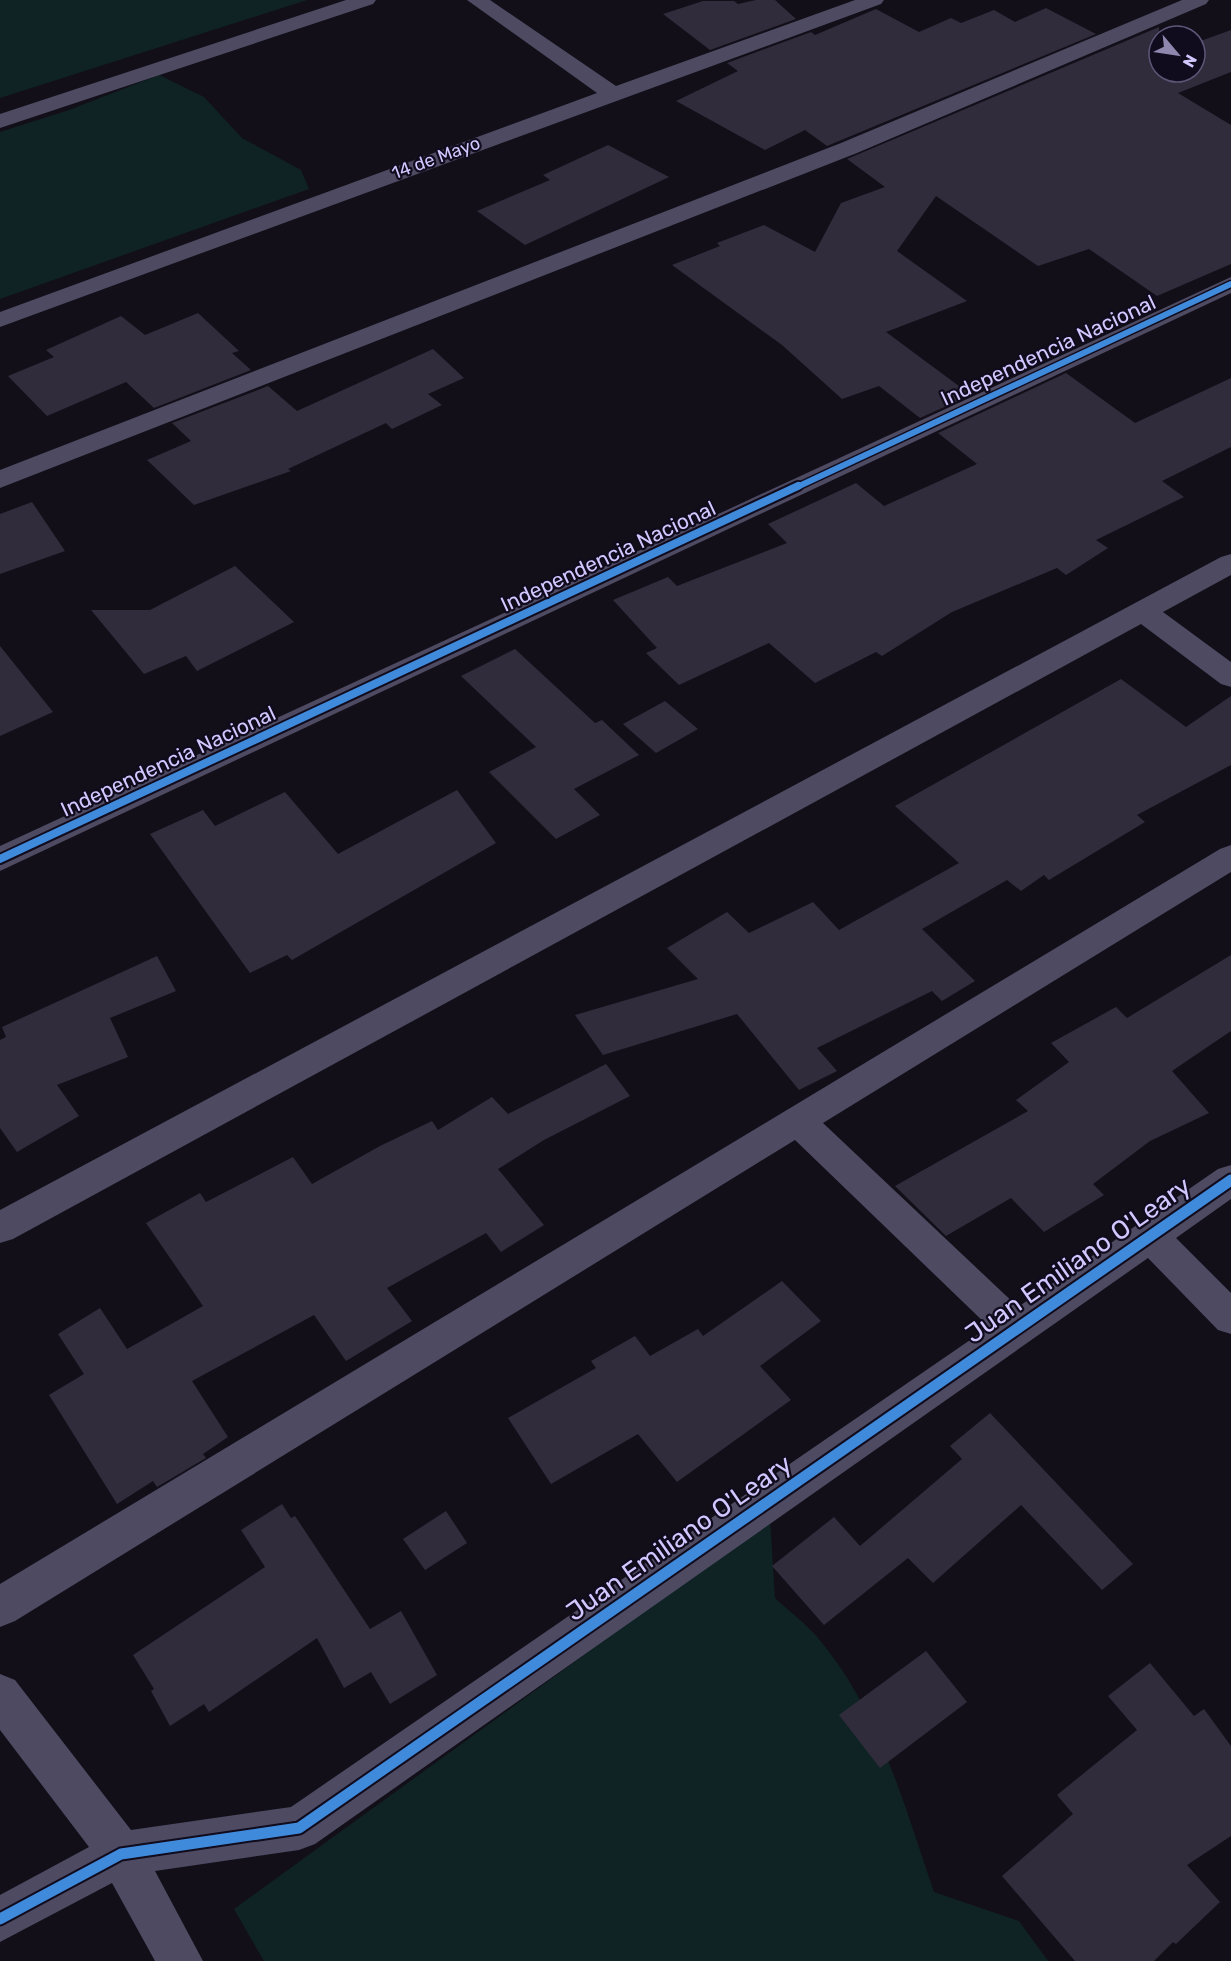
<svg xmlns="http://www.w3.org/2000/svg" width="1231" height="1961" font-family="Rubik,sans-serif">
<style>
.green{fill:#0f2325}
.building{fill:#302c3c}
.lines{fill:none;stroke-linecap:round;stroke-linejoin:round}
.minor{fill:#4d4a62;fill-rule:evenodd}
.cycleway-far2-casing{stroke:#100b1d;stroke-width:9}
.cycleway-far1-casing{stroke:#100b1d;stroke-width:12}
.cycleway-casing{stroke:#100b1d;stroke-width:15}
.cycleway-far2{stroke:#408adc;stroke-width:6}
.cycleway-far1{stroke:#408adc;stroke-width:8}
.cycleway{stroke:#408adc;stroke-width:11}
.labels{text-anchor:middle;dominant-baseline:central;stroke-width:4.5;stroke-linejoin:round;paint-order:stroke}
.far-street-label{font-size:18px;fill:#d2c7ff;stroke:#100b1d}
.street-label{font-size:21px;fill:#d2c7ff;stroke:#100b1d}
.near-street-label{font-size:26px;fill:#d2c7ff;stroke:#100b1d}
</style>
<rect width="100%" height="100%" fill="#120f19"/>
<g class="green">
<polygon points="0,0 307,0 0,98"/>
<polygon points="159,75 204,97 242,138 301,170 309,189 0,299 0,132 69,110"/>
<path d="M770 1520 775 1598C789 1611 806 1624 818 1638 879 1710 904 1805 934 1892L1019 1921 1048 1961H264L234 1909Z"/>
</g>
<g class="building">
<polygon points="756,0 775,0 796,19 710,50 663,14 703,1 734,1 738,4"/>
<polygon points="1046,8 1096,34 827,146 805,130 765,150 676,101 738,71 727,63 811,32 815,35 876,9 919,32 951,18 961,23 994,10 1015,22"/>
<polygon points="1159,27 1159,72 1195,72 1195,43 1231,30 1231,72 1178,93 1231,125 1231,264 1157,296 1089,249 1038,266 936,196 897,251 967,301 886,332 971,395 920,418 879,386 842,399 782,345 672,265 720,246 717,243 764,225 815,252 841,203 885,187 847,159"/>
<polygon points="608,145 669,177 525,245 477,211 550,180 543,175"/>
<polygon points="198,313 239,351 232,353 251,370 154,408 126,382 47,416 8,376 54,357 46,350 121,316 145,335"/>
<polygon points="433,349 464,378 428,394 442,405 392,429 386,423 288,469 291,471 194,505 147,460 191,441 172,423 268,386 297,411"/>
<polygon points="1066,373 1135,423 1231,378 1231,447 1162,481 1184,497 1096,540 1108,548 1066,575 1057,568 952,612 882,656 876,652 815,683 769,643 679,685 646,653 657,648 613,600 668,577 677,586 787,543 768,524 856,483 884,506 977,464 938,433"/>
<polygon points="32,502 65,551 0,574 0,514"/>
<polygon points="235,566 294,622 197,671 186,656 144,674 91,610 150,610"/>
<polygon points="0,646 53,712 0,736"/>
<polygon points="515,649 595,723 602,720 639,755 574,789 600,815 556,839 489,772 536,747 461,676"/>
<polygon points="1121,679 1186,727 1231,696 1231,765 1137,815 1145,822 1049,880 1044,875 1021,891 1007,880 922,929 975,981 942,1001 932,991 817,1048 837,1071 799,1090 737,1014 603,1055 575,1015 698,979 667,948 727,912 749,933 813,902 839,930 959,863 895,806"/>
<polygon points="665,701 698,729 656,753 623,724"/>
<polygon points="457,790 496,843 292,960 287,955 250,973 150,834 203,810 215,826 285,792 338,854"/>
<polygon points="1231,955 1231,1031 1172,1071 1209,1113 1150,1141 1093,1184 1104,1195 1044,1232 1011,1198 946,1236 895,1186 1028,1111 1016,1100 1069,1062 1051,1043 1116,1007 1127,1018"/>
<polygon points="157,956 176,991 110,1018 128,1057 57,1085 79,1116 17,1152 0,1128 0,1040 6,1037 2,1027"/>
<polygon points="606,1064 630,1096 544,1140 498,1169 544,1225 501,1252 486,1233 387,1288 412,1321 346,1361 314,1315 192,1381 228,1437 203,1454 206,1458 157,1487 153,1481 117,1504 49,1395 84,1374 58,1334 100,1308 127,1349 203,1306 146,1223 200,1193 206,1202 293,1157 312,1184 380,1146 432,1121 438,1130 492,1097 508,1114"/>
<polygon points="782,1281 821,1321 760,1366 791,1400 677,1482 638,1434 551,1484 508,1418 596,1368 591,1361 635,1336 650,1356 698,1329 703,1336"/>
<polygon points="990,1413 1133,1564 1102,1590 1021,1505 933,1583 908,1558 824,1625 772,1566 834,1517 860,1546 962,1459 950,1446"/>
<polygon points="282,1504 291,1518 295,1516 370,1629 401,1611 437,1675 390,1704 371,1672 344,1688 317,1638 209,1712 204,1704 170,1726 151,1691 154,1689 133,1655 265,1567 241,1530"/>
<polygon points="446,1511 467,1543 425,1570 403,1539"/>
<polygon points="926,1651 967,1702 880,1768 839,1715"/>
<polygon points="1150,1663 1194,1716 1204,1709 1231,1746 1231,1836 1187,1865 1220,1902 1176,1944 1173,1942 1154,1961 1075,1961 1002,1876 1073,1814 1057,1795 1137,1730 1108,1696"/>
</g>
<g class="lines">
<g class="minor">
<polygon points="346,0 376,0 373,4 0,128 0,114"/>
<polygon points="467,0 490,0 616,86 855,0 884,0 881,4 0,327 0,312 597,93"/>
<polygon points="1182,0 1209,0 1206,4 857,153 0,488 0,470 841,143"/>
<polygon points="1231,277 1231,293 0,871 0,846"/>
<polygon points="1231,554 1231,575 1163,612 1231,662 1231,687 1221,684 1141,624 13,1239 0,1243 0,1210 1221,557"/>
<polygon points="1231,845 1231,872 823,1123 1018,1307 1218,1169 1231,1165 1231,1199 1176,1238 1231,1293 1231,1334 1218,1330 1148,1258 315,1844 299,1850 155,1871 203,1961 155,1961 112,1883 0,1942 0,1895 89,1847 0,1730 0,1674 15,1680 131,1830 291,1807 989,1327 795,1140 15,1621 0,1627 0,1584 1220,849"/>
</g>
<g class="cycleway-far2-casing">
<polyline id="cycleway-far2" points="795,488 1231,284"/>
</g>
<g class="cycleway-far1-casing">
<polyline id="cycleway-far1" points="0,859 798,486"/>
</g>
<g class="cycleway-casing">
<polyline id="cycleway" points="0,1919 121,1854 299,1828 1231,1180"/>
</g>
<use href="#cycleway-far2" class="cycleway-far2"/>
<use href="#cycleway-far1" class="cycleway-far1"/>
<use href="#cycleway" class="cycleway"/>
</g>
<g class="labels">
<g class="far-street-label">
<text transform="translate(436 158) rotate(-20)">14 de Mayo</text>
</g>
<g class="street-label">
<text transform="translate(1048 350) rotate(-25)">Independencia Nacional</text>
<text transform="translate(608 556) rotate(-25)">Independencia Nacional</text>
<text transform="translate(168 761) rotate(-25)">Independencia Nacional</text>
</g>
<g class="near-street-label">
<text transform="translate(1078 1260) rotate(-35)">Juan Emiliano O'Leary</text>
<text transform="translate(679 1538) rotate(-35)">Juan Emiliano O'Leary</text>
</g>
</g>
<g transform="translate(1177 54) rotate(119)"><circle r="28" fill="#100b1d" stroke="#5e5677" stroke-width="1.5"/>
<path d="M0-4.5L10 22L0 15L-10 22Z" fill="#8f87ae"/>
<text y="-9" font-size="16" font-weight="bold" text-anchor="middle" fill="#d2c7ff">N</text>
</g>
</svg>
